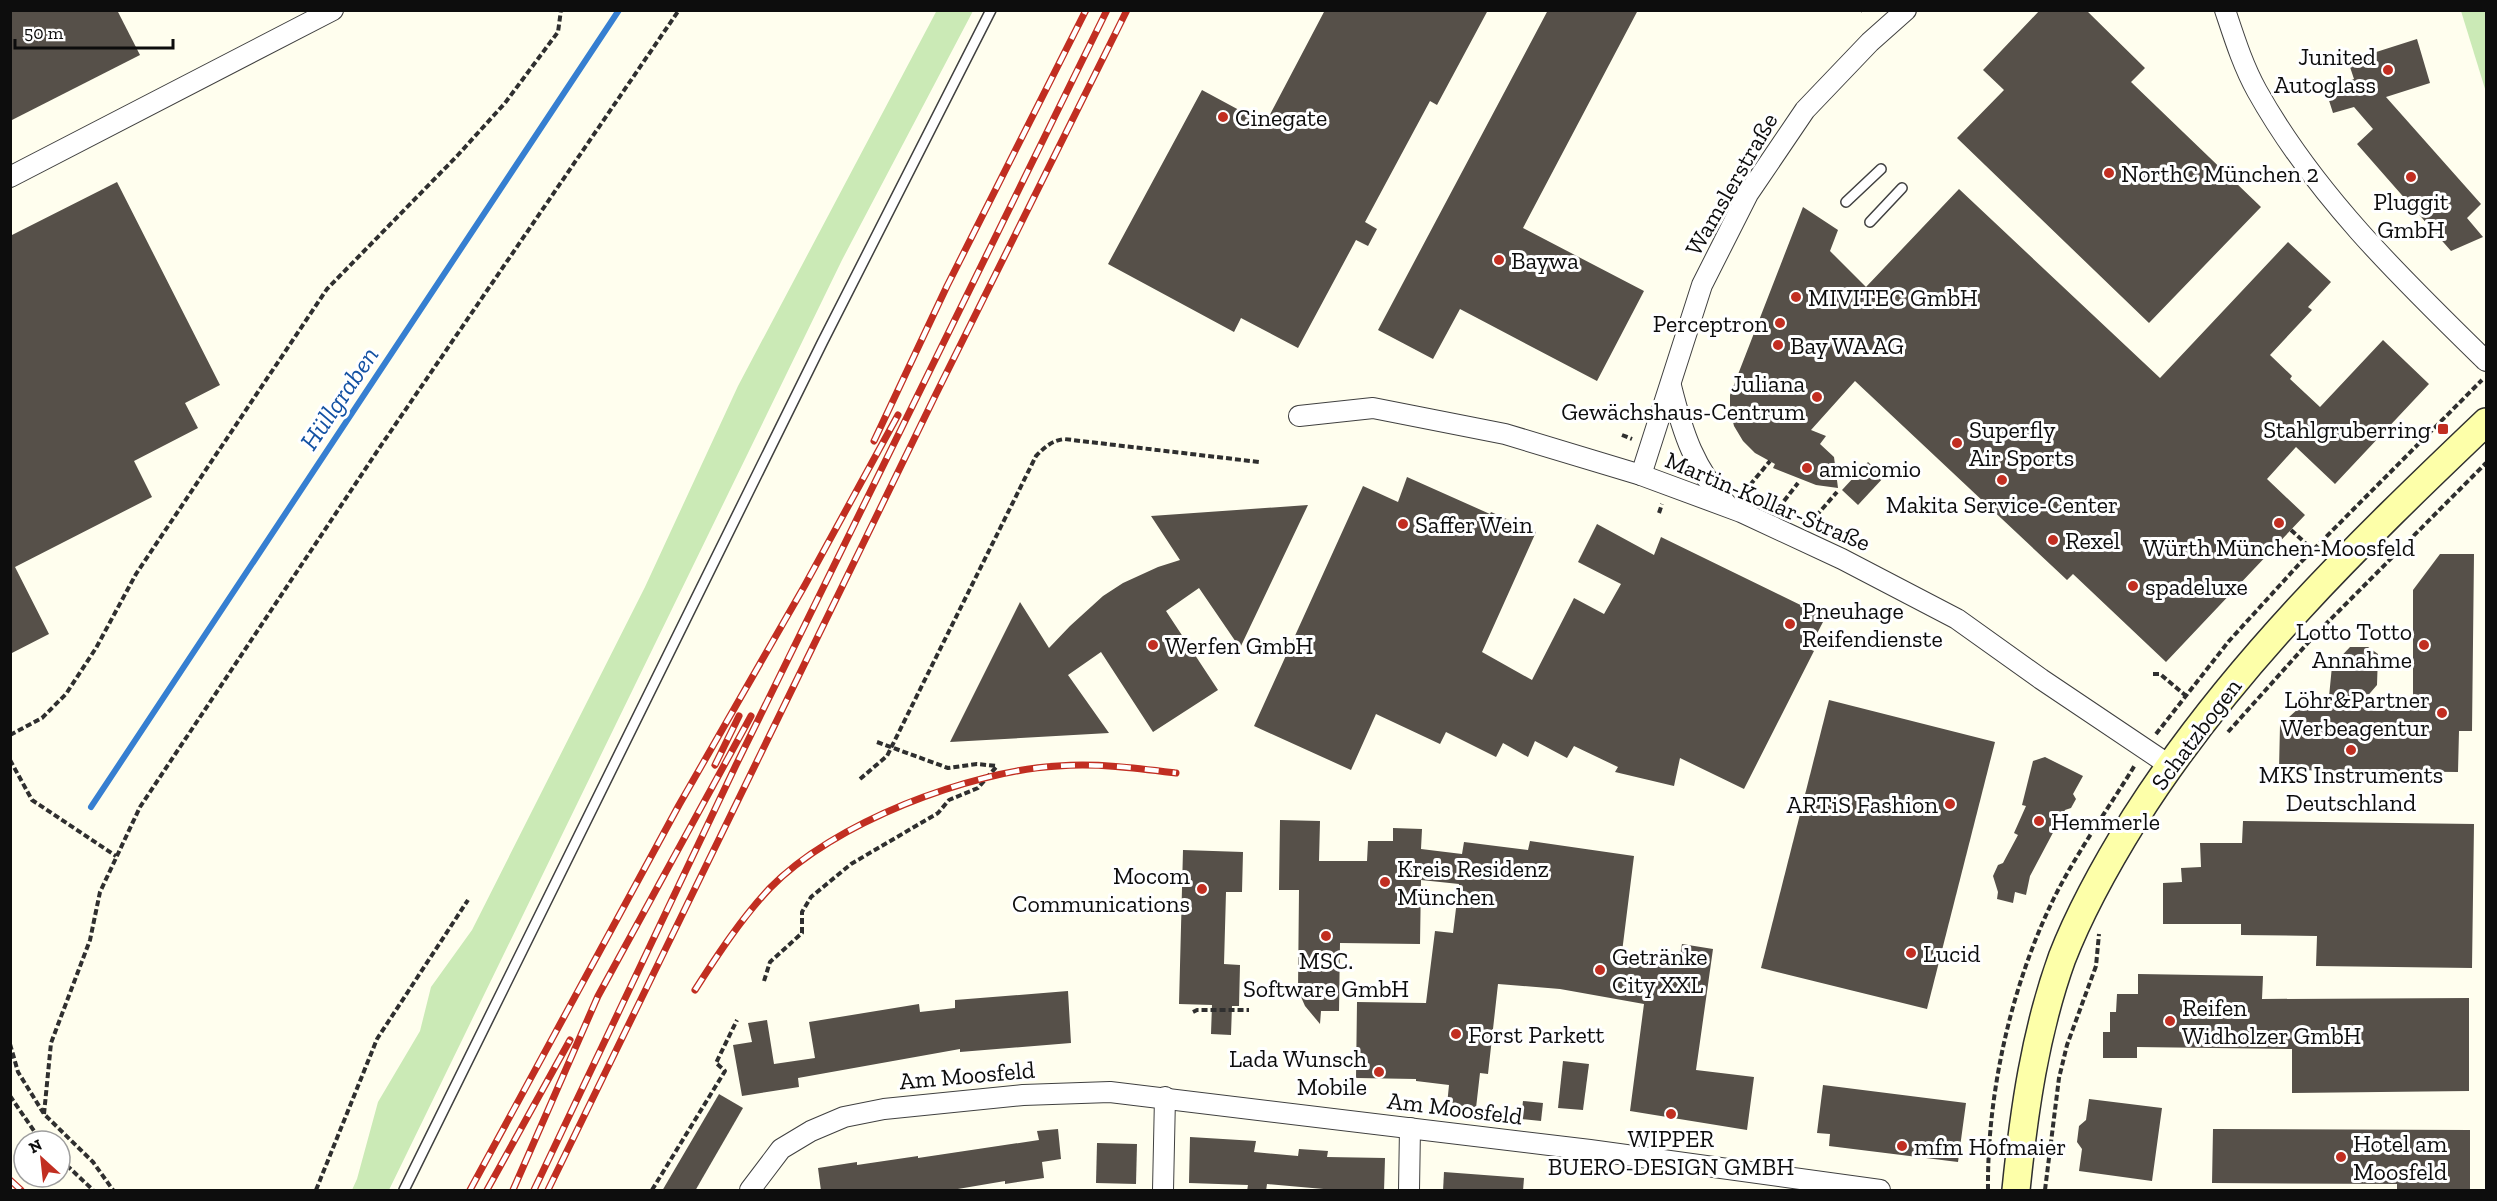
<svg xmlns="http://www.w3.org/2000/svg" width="2497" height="1201" font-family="'Zilla Slab',serif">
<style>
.green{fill:#cbeab6}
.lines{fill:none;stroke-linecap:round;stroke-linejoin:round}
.stream{stroke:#367fd1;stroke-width:6}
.building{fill:#565049}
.service-casing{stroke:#404040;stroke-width:12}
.minor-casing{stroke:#404040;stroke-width:22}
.secondary-casing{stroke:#2f2f2f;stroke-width:30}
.path{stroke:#2f2f2f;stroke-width:4;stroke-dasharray:6 3;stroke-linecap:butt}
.service{stroke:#fff;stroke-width:9}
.minor{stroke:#fff;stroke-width:20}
.secondary{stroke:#fdffa9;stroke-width:27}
.rail-casing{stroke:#c12e21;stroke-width:7}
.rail{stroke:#fff;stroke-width:4.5;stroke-dasharray:14;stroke-linecap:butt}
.poi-dot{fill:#c12e21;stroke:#fff;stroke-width:2}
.labels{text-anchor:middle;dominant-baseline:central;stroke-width:6;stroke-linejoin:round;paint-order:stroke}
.poi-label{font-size:24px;fill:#0d0d0d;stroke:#fff;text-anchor:start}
.street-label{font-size:24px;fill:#0d0d0d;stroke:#fff}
.water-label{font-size:26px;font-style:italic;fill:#1351a3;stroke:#fff}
</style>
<rect width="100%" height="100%" fill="#fffeee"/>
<g class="green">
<polygon points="937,10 973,11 842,260 389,1190 352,1190 357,1179 378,1102 420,1031 431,987 472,930 645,587 738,386"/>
<polygon points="2461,11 2486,11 2486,92"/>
</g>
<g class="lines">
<polyline class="stream" points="91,807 619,10"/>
</g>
<g class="building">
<polygon points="10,10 117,10 140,55 10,121"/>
<polygon points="1325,10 1488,10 1437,105 1430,101 1365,222 1377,229 1368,246 1356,240 1298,348 1241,318 1234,332 1108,264 1202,90 1265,124"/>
<polygon points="1548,10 1638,10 1523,228 1644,291 1597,381 1460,309 1433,359 1378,330"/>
<polygon points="2040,10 2086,10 2145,68 2131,82 2261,207 2149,323 1957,138 2004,90 1983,70"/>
<polygon points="2417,39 2430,83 2386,97 2481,204 2467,218 2483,237 2451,251 2357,144 2373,129 2354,107 2333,113 2325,88 2354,79 2348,61"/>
<polygon points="117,182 220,385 185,403 198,428 134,461 152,497 15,567 49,634 10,654 10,236"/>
<polygon points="1959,189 2160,378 2288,242 2331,282 2308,307 2312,310 2270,355 2292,376 2290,379 2320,407 2383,340 2429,384 2335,484 2296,447 2267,479 2305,515 2166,662 2073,574 2067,580 1855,381 1811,430 1826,436 1820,444 1834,457 1838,488 1816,485 1773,468 1775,464 1755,453 1743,441 1734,426 1730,410 1730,395 1803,207 1838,230 1830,251 1866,287"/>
<polygon points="1868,462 1884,477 1858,505 1842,490"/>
<polygon points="1407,477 1490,514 1491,512 1536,532 1482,652 1532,680 1574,598 1604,614 1621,584 1578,562 1597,524 1654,555 1661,537 1821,615 1818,620 1823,622 1809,649 1814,651 1744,789 1680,758 1674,786 1615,772 1618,767 1574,746 1567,758 1535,741 1528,757 1503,743 1496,757 1446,732 1440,744 1376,714 1351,770 1254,726 1363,486 1398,502"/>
<polygon points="1308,505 1240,648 1199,588 1166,611 1218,690 1153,732 1101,652 1068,675 1109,733 950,742 1020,602 1049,648 1070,626 1103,596 1123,583 1158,567 1180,560 1151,516"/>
<polygon points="2440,554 2474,554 2472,731 2459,731 2458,772 2279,770 2280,725 2299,708 2328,707 2332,666 2350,647 2368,647 2378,654 2377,685 2358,707 2413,710 2413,590"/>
<polygon points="1829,700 1995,742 1927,1009 1761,968"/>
<polygon points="2045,757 2083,776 2073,794 2076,799 2071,808 2065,810 2030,876 2026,895 2015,892 2013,903 1997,899 1998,892 1993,876 1998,865 2003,863 2018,835 2014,833 2026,806 2022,805 2033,761"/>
<polygon points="1280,820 1320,821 1319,861 1367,861 1368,841 1393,841 1393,828 1422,829 1421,849 1462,854 1464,842 1528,850 1530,841 1634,856 1622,952 1679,960 1682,944 1713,949 1696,1070 1754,1077 1747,1130 1630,1111 1644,1004 1560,989 1498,984 1488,1074 1480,1073 1476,1108 1447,1105 1449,1085 1416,1081 1416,1079 1356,1078 1357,1002 1426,1003 1435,931 1453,933 1459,884 1421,880 1420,944 1340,943 1339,1011 1321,1011 1320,1024 1305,1006 1298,990 1299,890 1279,890"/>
<polygon points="2243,821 2474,824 2472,968 2316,966 2317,936 2241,935 2241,924 2163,924 2163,883 2182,882 2181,868 2201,867 2200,843 2242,843"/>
<polygon points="1183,850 1243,852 1242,892 1226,892 1224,964 1240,965 1239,1006 1232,1006 1231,1035 1211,1034 1212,1005 1179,1004"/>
<polygon points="2138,974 2263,976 2262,999 2469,998 2469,1091 2292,1093 2292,1049 2137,1047 2137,1058 2103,1058 2103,1032 2110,1032 2110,1012 2116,1012 2117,994 2138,994"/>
<polygon points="1068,991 1071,1043 960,1052 960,1049 798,1078 799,1087 742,1096 733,1045 752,1042 748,1023 767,1020 774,1064 815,1058 809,1022 919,1004 920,1012 955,1008 955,1000"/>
<polygon points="1563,1061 1589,1064 1583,1110 1558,1108"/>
<polygon points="1823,1085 1966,1103 1958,1162 1829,1146 1830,1134 1817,1133"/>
<polygon points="719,1094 743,1108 695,1191 662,1191"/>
<polygon points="2089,1099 2162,1108 2152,1181 2079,1171 2082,1149 2077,1142 2079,1126 2086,1120"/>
<polygon points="1523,1101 1543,1103 1541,1121 1521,1119"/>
<polygon points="1058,1129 1061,1159 1042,1162 1044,1178 1005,1184 1005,1181 946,1191 821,1191 818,1168 857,1162 857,1165 918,1156 918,1158 1039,1140 1037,1131"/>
<polygon points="2213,1129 2470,1130 2470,1191 2397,1191 2397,1184 2212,1183"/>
<polygon points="1190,1137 1256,1141 1254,1152 1298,1156 1299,1149 1328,1151 1327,1157 1385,1158 1384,1191 1346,1191 1267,1184 1266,1191 1247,1191 1248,1185 1189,1183"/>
<polygon points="1097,1143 1137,1144 1136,1184 1096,1183"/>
<polygon points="1444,1172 1524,1178 1523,1191 1443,1191"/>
</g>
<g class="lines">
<g class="service-casing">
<g id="service">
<polyline points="1846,202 1881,169"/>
<polyline points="1870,222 1902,188"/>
<polyline points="404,1190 822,343 991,10"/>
</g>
</g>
<g class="minor-casing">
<g id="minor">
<path d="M2225 10C2234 37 2243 66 2257 91 2315 195 2402 279 2486 361"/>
<polyline points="10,177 333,10"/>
<path d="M1671 386C1683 434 1694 468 1728 506"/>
<polyline points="1299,416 1373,408 1505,434 1641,475 1741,512 1842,559 1957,619 2041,679 2169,765"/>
<polyline points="1641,475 1702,285 1748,194 1805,110 1870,42 1906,10"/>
<polyline points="750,1190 781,1149 811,1131 844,1117 884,1109 1023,1095 1110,1092 1590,1150 1880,1190"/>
<polyline points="1163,1190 1165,1097"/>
<polyline points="1409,1190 1410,1128"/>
</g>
</g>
<g class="secondary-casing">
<path id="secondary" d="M2016 1190C2024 1111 2035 1033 2062 958 2081 909 2107 863 2135 818 2230 668 2358 544 2486 422"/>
</g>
<g class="path">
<polyline points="1862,10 1863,11"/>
<polyline points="1622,435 1632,439"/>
<polyline points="1750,485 1770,461"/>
<polyline points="1784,501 1798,483"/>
<polyline points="1659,513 1662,504"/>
<polyline points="1816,516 1837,492"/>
<polyline points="2291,530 2313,550"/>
<polyline points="2153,674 2160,674 2185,695"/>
<polyline points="2228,732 2314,636 2486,463"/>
<polyline points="2156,734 2229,641 2301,562 2482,380"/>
<polyline points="10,735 42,718 66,694 96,648 136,574 327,289 457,156 505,103 558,32 561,10"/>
<polyline points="877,742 948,768 977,764 997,766"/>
<polyline points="10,760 32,800 116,856"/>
<path d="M860 779 887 756 1036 456C1045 447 1051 441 1064 439L1259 462"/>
<polyline points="764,981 770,962 802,933 802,912 811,897 851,864 938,813 949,800 978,788 997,766"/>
<polyline points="1193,1012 1197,1010 1249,1010"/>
<polyline points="10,1044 18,1072 44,1114 93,1162 113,1190"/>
<polyline points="10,1096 41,1141"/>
<polyline points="44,1114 51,1043 90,940 100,892 140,807 382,444 679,10"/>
<polyline points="60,1159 93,1190"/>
<polyline points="316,1190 377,1039 468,900"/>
<polyline points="652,1190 725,1071 716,1063 737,1020"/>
<path d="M1988 1190C1987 1093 2011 986 2054 898 2077 852 2108 809 2135 765"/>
<polyline points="2045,1190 2059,1078 2067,1045 2096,966 2099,934"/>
</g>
<use href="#service" class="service"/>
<use href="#minor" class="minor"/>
<use href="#secondary" class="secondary"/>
<g class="rail-casing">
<g id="rail">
<polyline points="874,441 947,286 1086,10"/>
<polyline points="715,765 739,716"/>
<path d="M695 990C718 954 741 919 770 888 833 823 969 771 1058 766 1097 763 1136 768 1176 773"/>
<polyline points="10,1180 21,1190"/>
<polyline points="470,1190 679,805 805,585 898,415"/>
<polyline points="487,1190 570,1040"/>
<polyline points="513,1190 598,996 751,716"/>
<polyline points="534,1190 736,765 1107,10"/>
<polyline points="548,1190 936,394 1127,10"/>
</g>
</g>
<use href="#rail" class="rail"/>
</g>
<g class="poi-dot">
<circle cx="2388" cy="70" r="6"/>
<circle cx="1223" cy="117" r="6"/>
<circle cx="2109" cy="173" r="6"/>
<circle cx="2411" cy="177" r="6"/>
<circle cx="1499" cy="260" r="6"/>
<circle cx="1796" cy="297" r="6"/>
<circle cx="1780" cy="323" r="6"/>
<circle cx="1778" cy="345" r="6"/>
<circle cx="1817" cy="397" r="6"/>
<rect x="2437" y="423" width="12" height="12" rx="3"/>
<circle cx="1957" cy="443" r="6"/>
<circle cx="1807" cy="468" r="6"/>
<circle cx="2002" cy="480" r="6"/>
<circle cx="2279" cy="523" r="6"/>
<circle cx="1403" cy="524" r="6"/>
<circle cx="2053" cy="540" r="6"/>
<circle cx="2133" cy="586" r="6"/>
<circle cx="1790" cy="624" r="6"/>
<circle cx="1153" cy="645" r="6"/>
<circle cx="2424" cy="645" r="6"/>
<circle cx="2442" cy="713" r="6"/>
<circle cx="2351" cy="750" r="6"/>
<circle cx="1950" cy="804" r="6"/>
<circle cx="2039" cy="821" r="6"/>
<circle cx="1385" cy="882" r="6"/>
<circle cx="1202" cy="889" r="6"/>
<circle cx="1326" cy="936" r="6"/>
<circle cx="1911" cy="953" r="6"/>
<circle cx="1600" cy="970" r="6"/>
<circle cx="2170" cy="1021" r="6"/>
<circle cx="1456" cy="1034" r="6"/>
<circle cx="1379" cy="1072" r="6"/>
<circle cx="1671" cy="1114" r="6"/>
<circle cx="1902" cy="1146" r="6"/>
<circle cx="2341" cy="1157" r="6"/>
</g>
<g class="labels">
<g class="poi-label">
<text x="2376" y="56" text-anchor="end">Junited<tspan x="2376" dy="28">Autoglass</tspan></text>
<text x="1235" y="117">Cinegate</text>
<text x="2121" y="173">NorthC München 2</text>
<text x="2411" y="201" text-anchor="middle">Pluggit<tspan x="2411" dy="28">GmbH</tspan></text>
<text x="1511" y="260">Baywa</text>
<text x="1808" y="297">MIVITEC GmbH</text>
<text x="1768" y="323" text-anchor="end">Perceptron</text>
<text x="1790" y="345">Bay WA AG</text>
<text x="1805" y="383" text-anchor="end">Juliana<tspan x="1805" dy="28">Gewächshaus-Centrum</tspan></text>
<text x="1969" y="429">Superfly<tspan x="1969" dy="28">Air Sports</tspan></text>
<text x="2431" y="429" text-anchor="end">Stahlgruberring</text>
<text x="1819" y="468">amicomio</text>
<text x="2002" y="504" text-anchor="middle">Makita Service-Center</text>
<text x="1415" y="524">Saffer Wein</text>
<text x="2065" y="540">Rexel</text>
<text x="2279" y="547" text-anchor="middle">Würth München-Moosfeld</text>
<text x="2145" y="586">spadeluxe</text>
<text x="1802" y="610">Pneuhage<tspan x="1802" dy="28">Reifendienste</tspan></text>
<text x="2412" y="631" text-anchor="end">Lotto Totto<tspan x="2412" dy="28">Annahme</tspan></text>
<text x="1165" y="645">Werfen GmbH</text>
<text x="2430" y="699" text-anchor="end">Löhr&amp;Partner<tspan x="2430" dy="28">Werbeagentur</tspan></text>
<text x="2351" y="774" text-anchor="middle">MKS Instruments<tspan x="2351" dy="28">Deutschland</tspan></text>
<text x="1938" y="804" text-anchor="end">ARTiS Fashion</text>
<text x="2051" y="821">Hemmerle</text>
<text x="1397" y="868">Kreis Residenz<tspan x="1397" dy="28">München</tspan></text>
<text x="1190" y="875" text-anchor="end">Mocom<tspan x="1190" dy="28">Communications</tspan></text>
<text x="1923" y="953">Lucid</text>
<text x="1612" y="956">Getränke<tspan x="1612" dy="28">City XXL</tspan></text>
<text x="1326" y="960" text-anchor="middle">MSC.<tspan x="1326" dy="28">Software GmbH</tspan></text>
<text x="2182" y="1007">Reifen<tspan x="2182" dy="28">Widholzer GmbH</tspan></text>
<text x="1468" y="1034">Forst Parkett</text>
<text x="1367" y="1058" text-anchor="end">Lada Wunsch<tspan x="1367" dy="28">Mobile</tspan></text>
<text x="1671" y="1138" text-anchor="middle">WIPPER<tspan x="1671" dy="28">BUERO-DESIGN GMBH</tspan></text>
<text x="2353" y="1143">Hotel am<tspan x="2353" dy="28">Moosfeld</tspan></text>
<text x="1914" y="1146">mfm Hofmaier</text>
</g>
<g class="street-label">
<text transform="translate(1731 184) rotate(-60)">Wamslerstraße</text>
<text transform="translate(1768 501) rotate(23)">Martin-Kollar-Straße</text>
<text transform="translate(2196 734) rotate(-53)">Schatzbogen</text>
<text transform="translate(967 1075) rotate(-5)">Am Moosfeld</text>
<text transform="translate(1455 1108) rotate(7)">Am Moosfeld</text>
</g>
<g class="water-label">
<text transform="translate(339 398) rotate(-56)">Hüllgraben</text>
</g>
</g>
<rect width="2497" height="1201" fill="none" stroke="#0d0d0d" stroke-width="24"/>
<g transform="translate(42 1159) rotate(333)"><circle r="28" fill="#ffffff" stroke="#9e9e9e" stroke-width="1.5"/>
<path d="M0-4.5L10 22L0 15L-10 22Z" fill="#c12e21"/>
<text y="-9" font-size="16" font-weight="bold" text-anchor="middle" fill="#0d0d0d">N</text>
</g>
<path d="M15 39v9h158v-9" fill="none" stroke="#0d0d0d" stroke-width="3"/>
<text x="24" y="39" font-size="18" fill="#0d0d0d" stroke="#ffffff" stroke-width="4.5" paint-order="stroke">50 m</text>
</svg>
